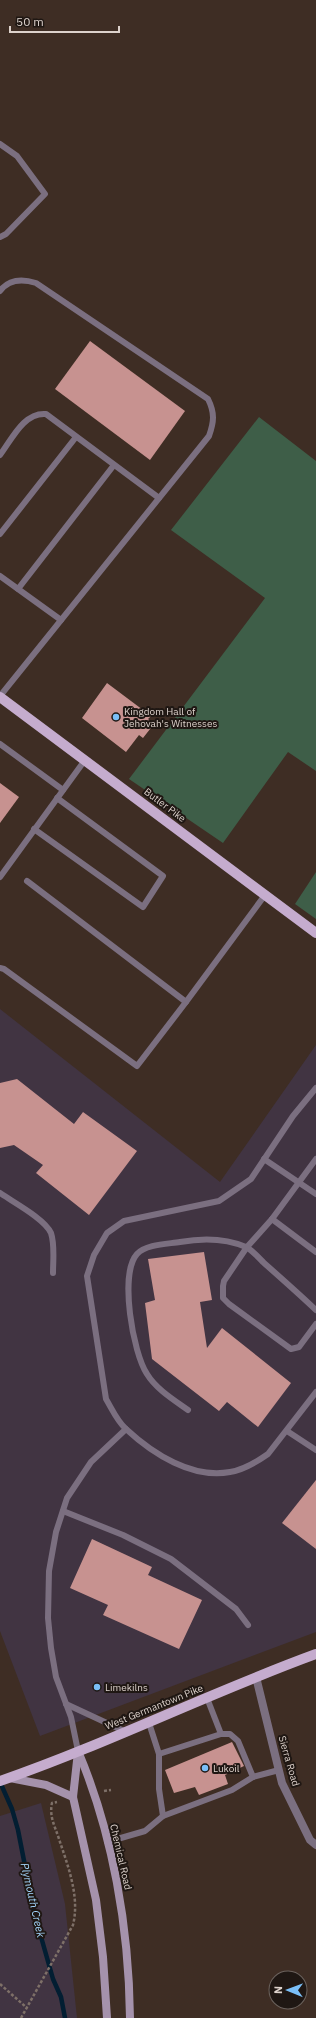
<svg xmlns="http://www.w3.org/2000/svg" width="316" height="2018" font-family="'IBM Plex Sans',sans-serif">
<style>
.commercial{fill:#413442}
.green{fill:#3e5e48}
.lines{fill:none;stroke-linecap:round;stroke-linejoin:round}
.stream{stroke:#021e32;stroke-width:4.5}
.building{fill:#c79290}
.path{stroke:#7e7068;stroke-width:2.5;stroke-dasharray:3 2;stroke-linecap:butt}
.service{stroke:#7b6f80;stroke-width:6}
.minor{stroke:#7b6f80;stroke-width:8}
.secondary{stroke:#a592ac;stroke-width:8}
.primary{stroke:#c5acce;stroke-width:10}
.poi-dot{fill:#7abff8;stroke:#1f1713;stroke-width:1.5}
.labels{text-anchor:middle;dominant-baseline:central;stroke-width:4;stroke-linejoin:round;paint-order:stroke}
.poi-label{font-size:10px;fill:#ddd2cc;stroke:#1f1713;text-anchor:start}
.street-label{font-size:10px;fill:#ddd2cc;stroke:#1f1713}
.water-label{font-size:11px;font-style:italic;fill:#a5d8ff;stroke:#1f1713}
</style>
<rect width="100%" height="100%" fill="#3e2d24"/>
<g class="commercial">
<polygon points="0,1009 220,1182 316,1045 316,1632 40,1736 0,1631"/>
<polygon points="41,1803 65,1904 77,2018 0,2018 0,1816"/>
</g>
<g class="green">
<polygon points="259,417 316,461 316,771 288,752 223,843 129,779 265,598 171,530"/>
<polygon points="316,872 316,919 295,904"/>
</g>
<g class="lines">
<polyline class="stream" points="0,1782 12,1809 18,1830 34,1912 53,1979 61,1997 65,2018"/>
</g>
<g class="building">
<polygon points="90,341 185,411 150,460 55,389"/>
<polygon points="107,683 151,716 148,719 154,724 143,738 139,735 126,752 82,718"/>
<polygon points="0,783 19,797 0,823"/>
<polygon points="17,1079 74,1124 83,1112 137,1151 89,1215 36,1173 43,1165 14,1145 0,1148 0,1083"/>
<polygon points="204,1252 212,1300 200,1302 207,1348 222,1328 291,1383 258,1427 227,1402 219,1411 152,1359 145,1303 155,1300 148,1259"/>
<polygon points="316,1480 316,1549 282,1523"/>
<polygon points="92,1539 152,1567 148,1575 202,1600 179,1649 103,1615 108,1605 70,1588"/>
<polygon points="232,1742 244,1766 225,1775 228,1784 199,1795 195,1787 174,1793 165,1770"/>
</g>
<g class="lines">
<g class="path">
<polyline points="104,1791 111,1790"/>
<polyline points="0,1984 27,2008"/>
<path d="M21 2018 73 1925C80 1897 68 1866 59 1839 55 1826 49 1817 52 1803L57 1802"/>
</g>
<g class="service">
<polyline points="0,144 17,156 45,194 6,234 0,237"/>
<path d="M0 291C9 279 23 279 36 283L208 399C215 413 214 422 209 436L0 696"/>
<path d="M0 455C12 439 24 412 46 414L159 498"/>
<polyline points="0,534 76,437"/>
<polyline points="0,576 61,620"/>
<polyline points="18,589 114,465"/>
<polyline points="0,744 63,790"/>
<polyline points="34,829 143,907 163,876 57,798"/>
<polyline points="0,877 85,760"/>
<polyline points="27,881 186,1002 265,895"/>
<polyline points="0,968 4,969 137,1066 186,1002"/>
<path d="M316 1088 293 1116 251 1179 219 1201 124 1221 107 1233 94 1255 87 1276 106 1399C112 1409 117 1421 126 1429 153 1454 192 1479 230 1472 243 1470 258 1461 268 1454L316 1392"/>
<polyline points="264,1159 316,1194"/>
<polyline points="316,1159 272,1219 247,1247 224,1281 223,1286 223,1298 229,1304 291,1349 299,1347 316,1324"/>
<path d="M0 1193C13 1202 45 1219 51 1233 55 1245 53 1260 53 1273"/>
<polyline points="272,1219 316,1252"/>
<path d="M188 1410C174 1400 156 1389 147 1374 133 1353 119 1274 137 1254 146 1244 168 1244 180 1242 202 1238 225 1238 246 1247 252 1250 259 1258 264 1263 281 1278 299 1294 316 1310"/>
<polyline points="287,1431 316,1450"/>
<polyline points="63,1511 123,1535 171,1559 236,1609 248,1625"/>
<polyline points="207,1698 221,1734"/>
<polyline points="66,1704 124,1731"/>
<polyline points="149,1723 159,1754 159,1789 163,1816"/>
<polyline points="78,1751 71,1717 56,1677 51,1648 48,1618 49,1571 56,1532 67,1498 91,1462 126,1429"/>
<polyline points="253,1777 279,1770"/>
<polyline points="107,1842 145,1831 163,1816 232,1790 253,1777 238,1741 230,1734 221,1734 159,1754"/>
</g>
<polyline class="minor" points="256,1677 282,1783 310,1840 316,1845"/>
<g class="secondary">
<path d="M78 1751C113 1834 129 1928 130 2018"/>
<polyline points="78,1752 73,1797 96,1900 103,1957 107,2018"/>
<polyline points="10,1778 46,1785 73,1797"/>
</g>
<g class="primary">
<polyline points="0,697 316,933"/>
<path d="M0 1781C107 1744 209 1693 316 1654"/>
</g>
</g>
<g class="poi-dot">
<circle cx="116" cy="717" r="4"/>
<circle cx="97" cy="1687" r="4"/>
<circle cx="205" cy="1768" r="4"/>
</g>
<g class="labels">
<g class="poi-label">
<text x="124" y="711">Kingdom Hall of<tspan x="124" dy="12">Jehovah's Witnesses</tspan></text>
<text x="105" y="1687">Limekilns</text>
<text x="213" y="1768">Lukoil</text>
</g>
<g class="street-label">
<text transform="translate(165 805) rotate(37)">Butler Pike</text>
<text transform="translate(154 1707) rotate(-22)">West Germantown Pike</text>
<text transform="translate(289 1761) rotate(74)">Sierra Road</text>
<text transform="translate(121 1857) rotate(77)">Chemical Road</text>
</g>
<g class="water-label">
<text transform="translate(33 1900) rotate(77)">Plymouth Creek</text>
</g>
</g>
<g transform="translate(288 1990) rotate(271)"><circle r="19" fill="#1f1713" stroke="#6b625d"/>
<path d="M0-3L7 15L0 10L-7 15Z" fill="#7abff8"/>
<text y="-6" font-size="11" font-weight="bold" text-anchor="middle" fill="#ddd2cc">N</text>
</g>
<path d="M10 26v6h109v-6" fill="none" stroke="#ddd2cc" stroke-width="2"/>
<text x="16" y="26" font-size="12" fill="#ddd2cc" stroke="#1f1713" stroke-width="3" paint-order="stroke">50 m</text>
</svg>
